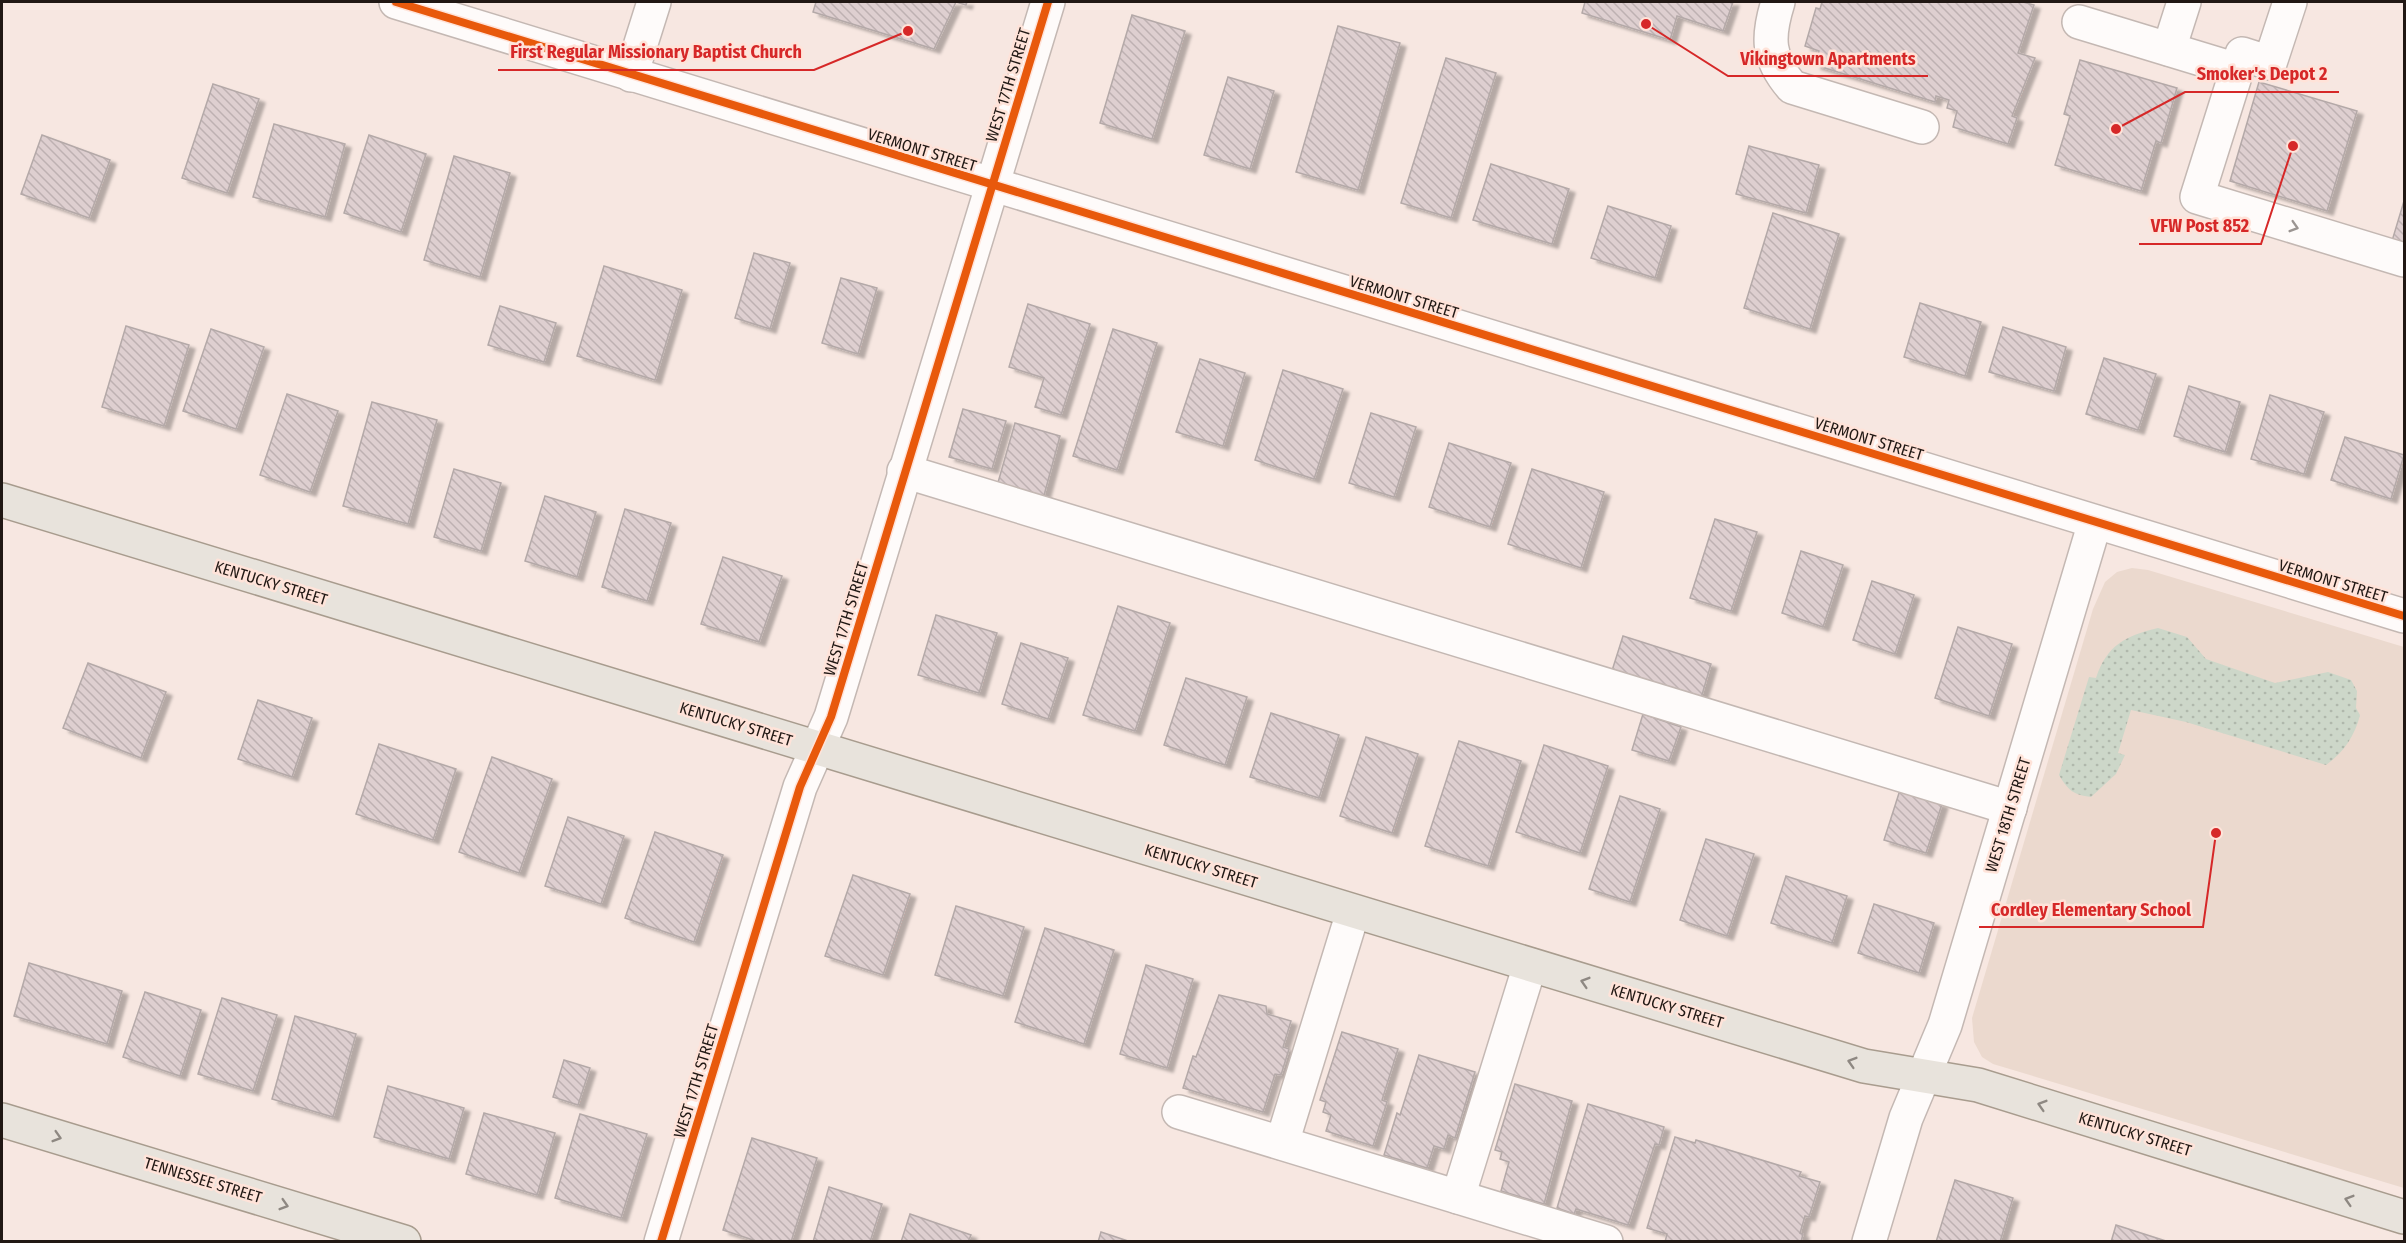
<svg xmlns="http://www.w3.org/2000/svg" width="2406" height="1243" font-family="'Fira Sans Condensed',sans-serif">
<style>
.education{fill:#ebd9ce}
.park{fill:url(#park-dots)}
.building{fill:url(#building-back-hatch);stroke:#b4a9a8;stroke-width:1.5;filter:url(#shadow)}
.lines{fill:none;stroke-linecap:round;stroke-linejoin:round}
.minor-casing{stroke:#c4b8b3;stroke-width:36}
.major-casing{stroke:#a89c8e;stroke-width:36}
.minor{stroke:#fefbfa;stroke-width:33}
.major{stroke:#e8e3dc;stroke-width:33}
.cycleway-casing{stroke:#ffe3d9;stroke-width:11}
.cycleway{stroke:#e8590c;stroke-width:8}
.oneway{stroke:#9b9592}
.oneway2{stroke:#8e8882}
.labels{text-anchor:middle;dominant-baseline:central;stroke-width:5;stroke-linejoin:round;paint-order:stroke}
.street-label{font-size:16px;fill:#211814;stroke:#ffe3d9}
.leader{fill:none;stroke:#d62828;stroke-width:2}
.callout-dot{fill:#d62828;stroke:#ffe3d9;stroke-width:2}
.callout-label{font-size:18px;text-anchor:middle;font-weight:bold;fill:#d62828;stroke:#ffe3d9;stroke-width:5;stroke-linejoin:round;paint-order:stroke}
</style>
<defs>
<pattern id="park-dots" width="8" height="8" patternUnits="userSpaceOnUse" patternTransform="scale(1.5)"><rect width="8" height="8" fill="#cdd7c9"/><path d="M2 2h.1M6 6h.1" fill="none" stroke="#b0b8ac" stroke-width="1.8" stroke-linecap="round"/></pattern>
<pattern id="building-back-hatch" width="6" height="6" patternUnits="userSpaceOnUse" patternTransform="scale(1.5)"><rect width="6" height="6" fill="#decfd0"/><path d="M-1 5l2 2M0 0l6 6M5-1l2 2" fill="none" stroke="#beb1b2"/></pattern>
<filter id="shadow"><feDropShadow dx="6" dy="4" stdDeviation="1.5" flood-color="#0004"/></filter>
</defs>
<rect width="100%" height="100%" fill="#f7e7e1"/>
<polygon class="education" points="2132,568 2148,570 2404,647 2404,1188 1993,1064 1982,1057 1974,1042 1972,1018 2093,609 2105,582 2117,572"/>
<path class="park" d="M2158 628 2187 637 2206 659 2275 683 2328 672 2351 680 2357 691 2356 708 2360 715C2355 736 2343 753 2326 765L2186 722 2131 710 2118 753 2125 755 2116 774 2091 797C2073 795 2068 790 2059 775L2089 677 2096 678C2107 645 2125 636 2158 628Z"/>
<g class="building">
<polygon points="816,2 967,2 966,5 956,2 934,49 813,12"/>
<polygon points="1585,2 1733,2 1723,31 1677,16 1670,40 1582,13"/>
<polygon points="1819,2 2023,2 2034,5 2018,53 2035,58 2012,116 2017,118 2008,144 1953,127 1957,111 1947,108 1949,100 1936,96 1935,102 1815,65 1819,51 1805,46 1816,8 1820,9 1822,2"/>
<polygon points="1132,15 1185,31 1152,139 1100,123"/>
<polygon points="1338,26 1400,43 1358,190 1296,172"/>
<polygon points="1446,58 1496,73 1451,218 1401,203"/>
<polygon points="2080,60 2177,88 2161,143 2156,141 2141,191 2055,165 2070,116 2064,114"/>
<polygon points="1228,77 1274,91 1250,169 1204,155"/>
<polygon points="2259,82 2357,111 2327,211 2230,181"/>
<polygon points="213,84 259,99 227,193 182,178"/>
<polygon points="274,124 345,144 325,217 253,197"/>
<polygon points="42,135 110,160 89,218 21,194"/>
<polygon points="369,135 426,154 401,232 344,213"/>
<polygon points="1749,146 1819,165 1806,213 1736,194"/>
<polygon points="454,156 510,173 480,277 424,260"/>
<polygon points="1491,164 1569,189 1552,244 1473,220"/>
<polygon points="2404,201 2404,245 2392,241"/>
<polygon points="1608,206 1671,226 1655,278 1591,258"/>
<polygon points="1773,213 1839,234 1810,329 1744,308"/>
<polygon points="754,253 790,263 770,329 735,318"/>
<polygon points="604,266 682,290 655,380 577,356"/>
<polygon points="841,278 877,288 858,354 822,343"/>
<polygon points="1920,303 1981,322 1965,376 1904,357"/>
<polygon points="1028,304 1090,324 1061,415 1035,407 1044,378 1009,367"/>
<polygon points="500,306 556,323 544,362 488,345"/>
<polygon points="126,326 189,345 164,426 102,407"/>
<polygon points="2003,327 2066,347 2054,391 1989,372"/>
<polygon points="211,329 264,347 236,429 183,411"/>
<polygon points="1113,329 1157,343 1117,470 1073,456"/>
<polygon points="2104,358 2156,374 2138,430 2086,414"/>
<polygon points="1200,359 1245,373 1223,446 1176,432"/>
<polygon points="1283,370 1343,389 1314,479 1255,460"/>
<polygon points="2189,386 2240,402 2225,452 2174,436"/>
<polygon points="287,394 338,411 310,492 260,475"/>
<polygon points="2270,395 2324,412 2304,474 2251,459"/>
<polygon points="372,402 437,420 408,524 343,506"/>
<polygon points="963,409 1006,421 992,469 949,457"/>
<polygon points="1371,413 1416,427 1394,497 1349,483"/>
<polygon points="1015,423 1060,436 1043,499 997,486"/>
<polygon points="2345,437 2404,455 2391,499 2331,480"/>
<polygon points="1449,443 1511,463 1490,527 1429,507"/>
<polygon points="454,469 501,483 481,551 434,537"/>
<polygon points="1532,469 1604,492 1581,568 1508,544"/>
<polygon points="545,496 596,512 577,577 525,561"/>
<polygon points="625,509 671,523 647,601 602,587"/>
<polygon points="1715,519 1757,532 1731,611 1690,598"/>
<polygon points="1801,551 1843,565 1823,627 1782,613"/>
<polygon points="723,557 782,576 759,642 701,624"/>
<polygon points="1872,581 1914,595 1895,654 1853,640"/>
<polygon points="1118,606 1170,623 1135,731 1083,715"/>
<polygon points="936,615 997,633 979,693 918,675"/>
<polygon points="1958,627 2012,644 1989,716 1935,698"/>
<polygon points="1623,636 1711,664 1699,705 1610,677"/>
<polygon points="1021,643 1068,658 1048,719 1002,704"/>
<polygon points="88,663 166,692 141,758 63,728"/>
<polygon points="1186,678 1247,697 1225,765 1164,745"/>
<polygon points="258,700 312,718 292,777 238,759"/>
<polygon points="1271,713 1339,735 1319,798 1250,777"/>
<polygon points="1643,714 1681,727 1669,761 1632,750"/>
<polygon points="1366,737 1418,754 1392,833 1340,816"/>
<polygon points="1459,741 1521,761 1488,866 1425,846"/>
<polygon points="379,744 456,769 433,840 356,814"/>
<polygon points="1544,745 1608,766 1580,853 1516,832"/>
<polygon points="492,757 552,779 519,873 459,852"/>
<polygon points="1900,790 1942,804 1926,853 1884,840"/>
<polygon points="1620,796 1660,809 1630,902 1589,889"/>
<polygon points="568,817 624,836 601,904 545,886"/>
<polygon points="655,832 723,855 694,942 625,918"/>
<polygon points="1706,839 1754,854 1727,936 1680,920"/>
<polygon points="853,875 910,894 883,975 825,956"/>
<polygon points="1786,876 1847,896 1832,943 1771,923"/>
<polygon points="1874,904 1934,923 1919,973 1858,953"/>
<polygon points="956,906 1024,927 1003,996 935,975"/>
<polygon points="1045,928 1114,950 1084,1044 1015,1022"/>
<polygon points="29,963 122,991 107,1044 14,1016"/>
<polygon points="1146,965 1193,979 1167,1068 1120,1054"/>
<polygon points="145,992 201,1010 180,1076 123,1057"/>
<polygon points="1219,995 1266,1006 1267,1014 1291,1021 1283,1047 1289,1049 1281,1075 1275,1074 1263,1112 1183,1088 1193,1056 1196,1057"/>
<polygon points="222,998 277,1015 253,1091 198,1074"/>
<polygon points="295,1016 356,1034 333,1117 272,1099"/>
<polygon points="1342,1032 1398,1049 1382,1100 1387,1102 1373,1146 1326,1131 1331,1115 1323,1112 1326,1102 1320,1100"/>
<polygon points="1419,1055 1475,1072 1455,1138 1448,1135 1444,1149 1434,1146 1427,1168 1384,1155 1397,1113 1400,1115"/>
<polygon points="564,1060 590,1068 578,1105 553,1097"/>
<polygon points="1515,1084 1572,1101 1544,1204 1501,1191 1509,1162 1500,1159 1502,1152 1495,1150"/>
<polygon points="388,1086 464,1108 449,1159 374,1137"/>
<polygon points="1588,1104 1664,1127 1659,1145 1655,1144 1628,1225 1576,1209 1574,1214 1557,1208"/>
<polygon points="484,1113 555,1133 537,1195 466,1174"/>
<polygon points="580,1114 647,1134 621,1218 555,1198"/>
<polygon points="1675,1137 1695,1143 1696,1140 1801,1172 1799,1176 1820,1182 1809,1217 1805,1216 1800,1233 1803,1234 1801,1242 1665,1242 1667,1234 1647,1228"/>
<polygon points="752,1138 817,1158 791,1242 759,1242 723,1230"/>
<polygon points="1955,1180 2013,1198 2000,1242 1936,1242"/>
<polygon points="829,1187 882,1204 870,1242 813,1242"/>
<polygon points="910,1214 971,1235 968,1242 901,1242"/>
<polygon points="2116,1225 2169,1242 2111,1242"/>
<polygon points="1101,1232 1131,1242 1098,1242"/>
</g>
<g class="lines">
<g class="minor-casing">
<g id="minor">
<polyline points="396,2 2404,616"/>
<path d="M1778 2C1767 37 1767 58 1792 87L1922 127"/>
<polyline points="2290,2 2270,63 2242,54 2197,197 2404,260"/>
<polyline points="2079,22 2237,70"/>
<polyline points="2169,49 2184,2"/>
<polyline points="631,75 654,2"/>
<polyline points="904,471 2010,808"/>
<polyline points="1179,1112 1606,1242"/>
<polyline points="1282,1143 1353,912"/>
<polyline points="1458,1197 1530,965"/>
<polyline points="661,1242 800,787 831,717 1048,2"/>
<polyline points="1869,1242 1906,1118 1945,1025 2095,522"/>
</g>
</g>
<g class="major-casing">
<g id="major">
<polyline points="2,500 1864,1066 1978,1085 2404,1217"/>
<polyline points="2,1120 404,1242"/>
</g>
</g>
<use href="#minor" class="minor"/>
<use href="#major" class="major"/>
<g class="cycleway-casing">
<g id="cycleway">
<polyline points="396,2 2404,616"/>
<polyline points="661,1242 800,787 831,717 1048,2"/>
</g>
</g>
<use href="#cycleway" class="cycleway"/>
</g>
<defs><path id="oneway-chevron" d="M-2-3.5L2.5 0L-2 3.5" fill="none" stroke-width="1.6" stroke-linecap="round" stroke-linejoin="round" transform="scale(1.5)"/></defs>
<use class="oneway" href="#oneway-chevron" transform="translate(2294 227) rotate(17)"/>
<g class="oneway2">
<use href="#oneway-chevron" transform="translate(1585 982) rotate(-163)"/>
<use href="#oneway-chevron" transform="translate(1852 1062) rotate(-163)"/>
<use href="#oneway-chevron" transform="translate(2042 1105) rotate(-163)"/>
<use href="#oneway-chevron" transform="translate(57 1137) rotate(17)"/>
<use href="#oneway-chevron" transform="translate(2349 1200) rotate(-163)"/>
<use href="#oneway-chevron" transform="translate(284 1205) rotate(17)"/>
</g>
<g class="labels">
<g class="street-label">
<text transform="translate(1008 85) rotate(-73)">WEST 17TH STREET</text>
<text transform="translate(922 150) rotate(17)">VERMONT STREET</text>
<text transform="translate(1404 297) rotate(17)">VERMONT STREET</text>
<text transform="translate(1869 439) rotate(17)">VERMONT STREET</text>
<text transform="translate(2333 581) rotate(17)">VERMONT STREET</text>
<text transform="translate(271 583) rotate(17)">KENTUCKY STREET</text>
<text transform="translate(846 619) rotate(-73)">WEST 17TH STREET</text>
<text transform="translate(736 724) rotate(17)">KENTUCKY STREET</text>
<text transform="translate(2008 815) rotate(-73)">WEST 18TH STREET</text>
<text transform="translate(1201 866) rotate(17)">KENTUCKY STREET</text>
<text transform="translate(1667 1006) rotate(17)">KENTUCKY STREET</text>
<text transform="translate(696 1081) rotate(-73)">WEST 17TH STREET</text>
<text transform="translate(2135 1134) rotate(17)">KENTUCKY STREET</text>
<text transform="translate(203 1180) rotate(17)">TENNESSEE STREET</text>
</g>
</g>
<path class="leader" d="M908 31L814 70H498M1646 24L1728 76H1928M2116 129L2185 92H2339M2293 146L2261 244H2139M2216 833L2203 927H1979"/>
<g class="callout-dot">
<circle cx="908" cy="31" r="6"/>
<circle cx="1646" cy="24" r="6"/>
<circle cx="2116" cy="129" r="6"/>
<circle cx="2293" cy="146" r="6"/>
<circle cx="2216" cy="833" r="6"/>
</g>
<g class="callout-label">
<text x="656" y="58">First Regular Missionary Baptist Church</text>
<text x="1828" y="65">Vikingtown Apartments</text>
<text x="2262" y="80">Smoker's Depot 2</text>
<text x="2200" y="232">VFW Post 852</text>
<text x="2091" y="916">Cordley Elementary School</text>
</g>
<rect width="2406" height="1243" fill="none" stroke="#211814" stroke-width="6"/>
</svg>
